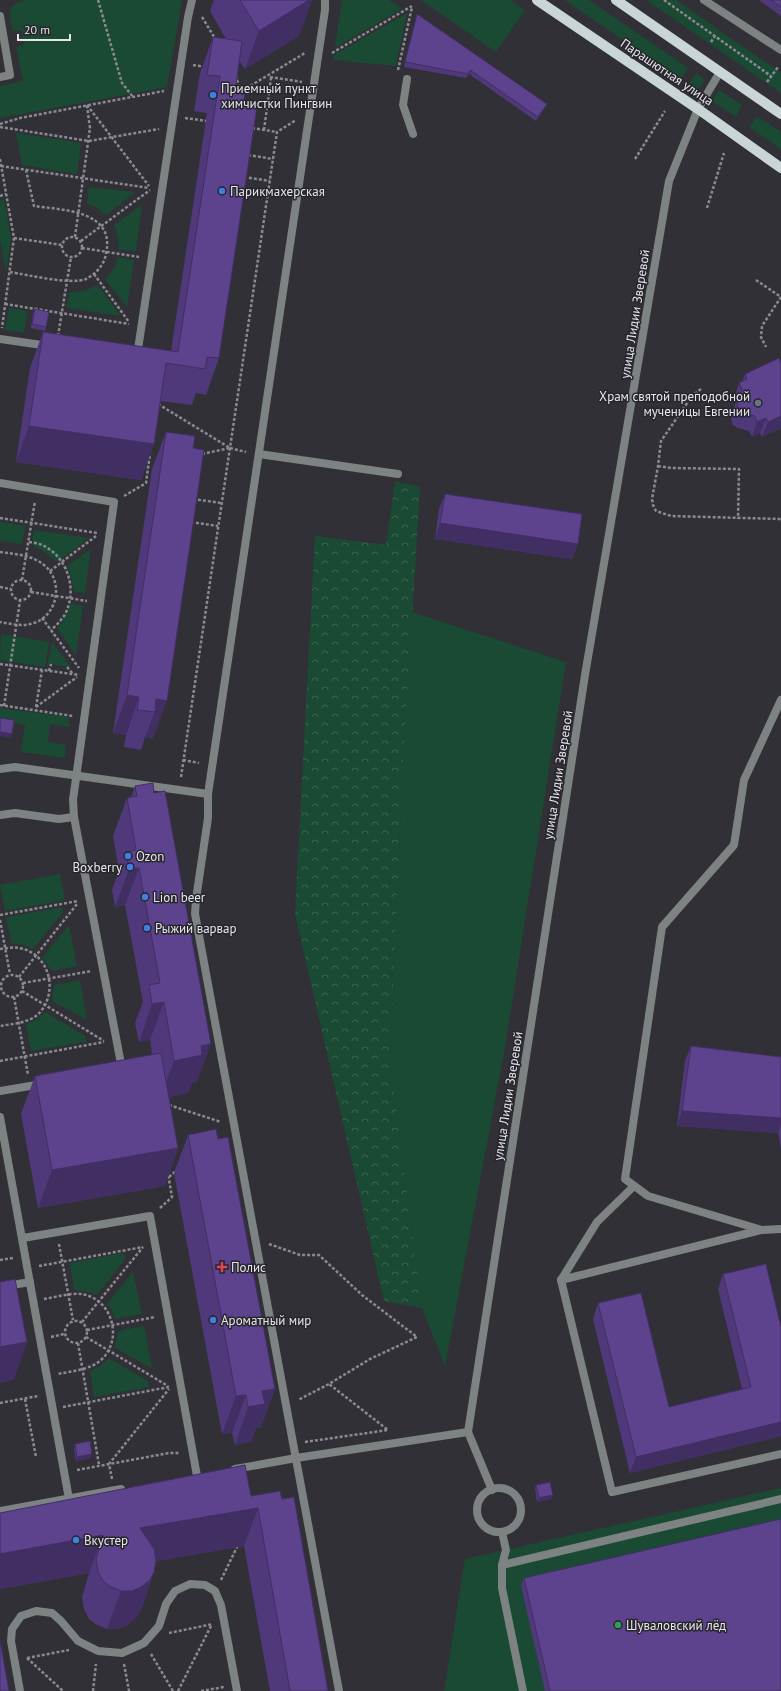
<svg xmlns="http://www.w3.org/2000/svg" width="781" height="1691" font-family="'PT Sans',sans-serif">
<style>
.green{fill:#1a4a33}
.forest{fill:url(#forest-crowns)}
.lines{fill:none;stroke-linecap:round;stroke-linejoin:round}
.path{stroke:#8b8a90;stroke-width:2.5;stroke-dasharray:3 2;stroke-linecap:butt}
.service{stroke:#7d8283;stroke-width:8}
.minor{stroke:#7d8283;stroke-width:8}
.primary{stroke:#cad5d6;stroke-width:10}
.wall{fill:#50397a}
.shaded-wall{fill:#412e63}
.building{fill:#5d428e;stroke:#412e63}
.shop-dot{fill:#3f7fe0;stroke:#27262d;stroke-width:1.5}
.worship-dot{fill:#6b7280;stroke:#27262d;stroke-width:1.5}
.health-dot{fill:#e0444e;stroke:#27262d;stroke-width:1.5}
.leisure-dot{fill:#2e9e5b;stroke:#27262d;stroke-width:1.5}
.labels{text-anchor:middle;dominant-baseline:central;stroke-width:3;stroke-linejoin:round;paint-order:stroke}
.street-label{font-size:13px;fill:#e6e5ea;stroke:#27262d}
.poi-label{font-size:13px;fill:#e6e5ea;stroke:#27262d;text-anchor:start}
</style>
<defs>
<pattern id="forest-crowns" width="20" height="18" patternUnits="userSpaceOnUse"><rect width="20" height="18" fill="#1a4a33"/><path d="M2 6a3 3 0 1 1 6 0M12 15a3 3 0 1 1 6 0" fill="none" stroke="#3b6451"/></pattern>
</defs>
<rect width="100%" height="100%" fill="#313037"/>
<g class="green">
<path d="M26 0H182L167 87 0 118V86L23 81 16 47 24 45 21 30 13 31C9 14 5 5 26 0Z"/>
<polygon points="342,0 389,0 402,9 335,48"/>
<polygon points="421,0 510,0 525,10 496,52"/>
<polygon points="565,0 589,0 688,68 681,80"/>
<polygon points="646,0 676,0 781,73 781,93"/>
<polygon points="407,13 396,66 333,60 334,55"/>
<polygon points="696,73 705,80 697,91 688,85"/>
<polygon points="719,90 742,105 736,117 712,101"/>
<polygon points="757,116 781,132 781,149 749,127"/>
<polygon points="16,133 81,143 77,174 22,165"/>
<polygon points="89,187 136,192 106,215 97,208 87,203"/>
<polygon points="4,199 11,238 6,272 0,240 0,200"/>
<polygon points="142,205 136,251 119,250 118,237 114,225"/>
<polygon points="118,257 134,260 127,307 105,279 115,267"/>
<polygon points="98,285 121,316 67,308 69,292 84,291"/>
<polygon points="9,308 27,311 24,333 5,330"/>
<polygon points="0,522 25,526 22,544 0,541"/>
<polygon points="34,530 89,538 57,562 42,550 32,545"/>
<polygon points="91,549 85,593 74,591 70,573 67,566"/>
<polygon points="71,604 83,606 76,655 57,628 62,622"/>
<polygon points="412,612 566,662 504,1053 445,1366 422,1308 390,1062 402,783"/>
<polygon points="1,634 49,642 45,667 0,660"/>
<polygon points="52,642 71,667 48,664"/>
<polygon points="0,708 69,717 69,727 50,724 48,742 66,745 65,758 21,752 25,725 0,720"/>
<polygon points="60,874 65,900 5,911 0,885"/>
<polygon points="62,907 63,912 33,949 23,945 11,943 6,917"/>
<polygon points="69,925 77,966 52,971 42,958"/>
<polygon points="80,980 87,1020 52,1001 54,985"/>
<polygon points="45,1012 85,1036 86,1042 31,1051 26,1024 36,1020"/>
<polygon points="124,1253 125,1259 97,1295 85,1291 74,1290 70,1263"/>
<polygon points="133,1272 142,1314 115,1319 111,1309 107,1304"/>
<polygon points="144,1326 152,1368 115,1348 118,1331"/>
<polygon points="109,1358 148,1381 149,1387 94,1397 90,1371 101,1366"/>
<polygon points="781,1488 781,1691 444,1691 465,1559"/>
</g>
<polygon class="forest" points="395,482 414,485 420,488 402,783 390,1062 422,1308 384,1301 295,914 315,536 386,545"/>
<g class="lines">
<g class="path">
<polyline points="98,0 122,83 133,97"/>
<polyline points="664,0 771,76"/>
<polyline points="202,17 216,40"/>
<polyline points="711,42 715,36"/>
<polyline points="332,53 412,6"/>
<polyline points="193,65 206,67"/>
<polyline points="398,70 412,7"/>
<polyline points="236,75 240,92"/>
<polyline points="270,77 302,82"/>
<polyline points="767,82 778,67"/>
<polyline points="240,95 240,92 305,53"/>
<polyline points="87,105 149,186"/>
<polyline points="185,118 207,121"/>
<polyline points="0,124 20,118 164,91"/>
<polyline points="0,127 89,141 159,129"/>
<polyline points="252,128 277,132"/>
<polyline points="264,130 271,78"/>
<polyline points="248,155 273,159"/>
<polyline points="0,159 14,238 2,328"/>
<polyline points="635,159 665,111"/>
<polyline points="1,166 149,188"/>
<polyline points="244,177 270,181"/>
<polyline points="0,196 6,194"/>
<polyline points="707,208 724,153"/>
<circle cx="72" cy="247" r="10"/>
<polyline points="75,237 90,128 87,106"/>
<polyline points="14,238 62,245"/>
<polyline points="81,241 150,190"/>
<polyline points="82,248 139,257"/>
<path d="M10 272C28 275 71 285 86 279 96 274 104 265 106 254 116 210 62 210 34 206L26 170"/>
<polyline points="94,274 129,322"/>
<polyline points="756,280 781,297 762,326 761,337 766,347"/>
<polyline points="5,304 129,324"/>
<polyline points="58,336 71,257"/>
<polyline points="701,389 692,396 661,441 658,466 652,499 653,505 656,511 671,516 781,519"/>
<polyline points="158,404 230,448 202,454"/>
<polyline points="230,448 246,452"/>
<polyline points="658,466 671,468 739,469 738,519"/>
<polyline points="124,496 146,483 150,453"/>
<polyline points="193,499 221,503"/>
<polyline points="0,518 97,533"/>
<polyline points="191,522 218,526"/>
<path d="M29 542C36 543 43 544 49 549 70 563 77 594 64 616 60 621 56 626 51 630"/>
<path d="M0 552C15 554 32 555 44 565 64 581 58 615 34 623 23 627 11 624 0 622"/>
<polyline points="50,571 96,536"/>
<circle cx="21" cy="590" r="10"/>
<polyline points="22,580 35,501"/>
<polyline points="0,587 11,589"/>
<polyline points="31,592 87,601"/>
<polyline points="42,618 79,668"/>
<polyline points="0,664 79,675"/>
<polyline points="67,667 73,674"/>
<polyline points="49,671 51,664"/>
<polyline points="0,705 73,716"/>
<polyline points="4,706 20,601"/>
<polyline points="36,707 77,677"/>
<polyline points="36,707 42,670"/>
<polyline points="183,760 199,763"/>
<polyline points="181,777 277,132 296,120"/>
<polyline points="0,915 78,901"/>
<polyline points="0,920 10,974"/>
<path d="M0 949C6 948 13 947 19 948 51 953 60 996 36 1016 26 1023 12 1024 0 1026"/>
<circle cx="12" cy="986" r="11"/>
<polyline points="19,977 77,904"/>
<polyline points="23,983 92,971"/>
<polyline points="22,991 104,1041"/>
<polyline points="14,997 28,1075"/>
<polyline points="0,1061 104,1042"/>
<polyline points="169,1105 221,1122"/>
<polyline points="169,1177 177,1170"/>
<polyline points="160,1208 172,1197 168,1174"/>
<polyline points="59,1244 73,1320"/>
<polyline points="269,1244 300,1255 319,1255 362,1295 417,1337 370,1359 329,1384 298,1400"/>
<polyline points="0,1260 13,1258"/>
<polyline points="39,1266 143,1247"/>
<path d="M44 1299C56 1297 69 1293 81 1294 112 1298 124 1339 101 1360 90 1370 72 1371 58 1374"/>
<circle cx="76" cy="1332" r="11"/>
<polyline points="82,1322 143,1247"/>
<polyline points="87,1330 155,1317"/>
<polyline points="51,1337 64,1334"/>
<polyline points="86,1337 168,1386"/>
<polyline points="78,1343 99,1465"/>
<polyline points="25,1399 36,1457"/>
<polyline points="0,1403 38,1396"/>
<polyline points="63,1407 169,1387"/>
<polyline points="305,1442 388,1430 329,1384"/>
<polyline points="77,1470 169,1453 180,1453"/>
<polyline points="112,1479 109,1464 169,1389"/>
<polyline points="221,1580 238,1545"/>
<polyline points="169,1633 213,1624"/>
<polyline points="151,1654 173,1691"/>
<polyline points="27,1658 69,1650"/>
<polyline points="27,1658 63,1691"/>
<polyline points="124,1664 129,1691"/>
<polyline points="93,1691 96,1664"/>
<polyline points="178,1691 211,1626"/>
<polyline points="201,1691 224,1687"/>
</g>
<g class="service">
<polyline points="325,0 325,10 208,794 208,818 196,899 195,914 339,1691"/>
<polyline points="0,16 10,75 0,77"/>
<polyline points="407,79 403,105 413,134"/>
<polyline points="0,339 49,346"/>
<polyline points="137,356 188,17 192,0"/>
<polyline points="259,454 398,474"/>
<polyline points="0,483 114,502 73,800 74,817 122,1069 120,1070"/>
<polyline points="781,700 744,780 734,845 662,927 625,1179 648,1196 762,1230 781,1229"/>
<polyline points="0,769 15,767 208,794"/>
<polyline points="0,815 15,813 59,819 74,817"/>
<polyline points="0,1091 42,1084"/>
<polyline points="0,1117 69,1499"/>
<polyline points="634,1186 597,1222 561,1280 761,1230"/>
<polyline points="23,1238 150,1216 197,1476"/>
<polyline points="561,1280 612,1492 781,1454"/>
<polyline points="0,1287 30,1282"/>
<polyline points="235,1469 296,1458 468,1432"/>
<polyline points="0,1511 121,1489"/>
<polyline points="502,1532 506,1550 502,1565 781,1499"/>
<polyline points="502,1565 502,1588 523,1691"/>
<polyline points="20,1691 11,1641 12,1629 21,1616 36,1611 52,1613 61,1621 78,1641 98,1651 122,1653 144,1643 159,1626 166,1604 175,1591 190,1584 205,1585 215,1591 221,1605 237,1691"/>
</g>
<g class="minor">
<polyline points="704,0 781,50"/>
<circle cx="499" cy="1510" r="22"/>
<polyline points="492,1490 468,1432 585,675 669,181 698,109 720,72"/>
</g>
<g class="primary">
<polyline points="537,0 698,109 781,168"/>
<polyline points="616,0 781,114"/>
</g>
</g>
<g class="wall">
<polygon points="214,0 312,0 299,36 245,69 239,60 235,92 243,105 219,358 206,395 196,393 192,405 161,401 154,444 141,480 16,462 30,368 43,332 171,351 207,113 194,111 200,73 213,37 226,39 210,11"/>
<polygon points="759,0 781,0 781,16"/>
<polygon points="417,14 547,104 545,108 536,121 469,74 466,78 404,67"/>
<polygon points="35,309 46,327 45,331 31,328 33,313"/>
<polygon points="745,374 781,428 762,437 760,433 752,437 749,431 738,428 733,425 731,419 732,413 736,402 734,399 739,383 742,382"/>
<polygon points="166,432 195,436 153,739 145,737 141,750 124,747 126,735 113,733 152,469"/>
<polygon points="445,494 578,544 572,559 435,539 439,509"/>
<polygon points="135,786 197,1082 192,1083 188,1093 169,1097 178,1148 165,1186 38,1208 21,1114 35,1076 152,1055 150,1040 139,1042 135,1023 143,1002 125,905 115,907 112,890 119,871 113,836 127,798 131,797"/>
<polygon points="691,1046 781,1057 781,1149 778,1133 677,1126 685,1061"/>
<polygon points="188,1135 275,1389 261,1427 256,1428 251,1442 235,1445 232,1433 222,1434 174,1173"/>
<polygon points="723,1274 781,1436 630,1473 593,1319 598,1303 669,1407 742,1389 718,1289"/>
<polygon points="75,1444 91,1458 76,1461 74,1448"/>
<polygon points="536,1485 553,1495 551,1499 537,1502 535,1489"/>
<polygon points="251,1496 282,1499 328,1691 270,1691 244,1546 156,1561 154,1572 141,1610 136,1618 127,1625 119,1629 107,1629 97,1625 89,1619 84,1609 82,1597 89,1573 0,1589 0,1513"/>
<polygon points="524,1578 781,1691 545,1691 521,1586"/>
</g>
<g class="shaded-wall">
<polygon points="309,0 312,0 299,36 245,69 259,31"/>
<polygon points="547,104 545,108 536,121 538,117"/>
<polygon points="781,416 781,428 762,437 768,422"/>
<polygon points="766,418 760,433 752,437 757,422"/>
<polygon points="29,426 154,444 141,480 16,462"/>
<polygon points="440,523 578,544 572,559 435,539"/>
<polygon points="127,695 139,697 126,735 113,733"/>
<polygon points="156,699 167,701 153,739 145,737 155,712"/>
<polygon points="0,732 12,734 10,738 0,736"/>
<polygon points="139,868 125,905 115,907 129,869"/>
<polygon points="164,1002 150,1040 139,1042 152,1004"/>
<polygon points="211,1044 197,1082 192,1083 188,1093 160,1099 174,1061 201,1046"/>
<polygon points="682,1111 781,1118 781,1124 778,1133 677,1126"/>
<polygon points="178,1148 165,1186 38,1208 52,1170"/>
<polygon points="27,1342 14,1380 0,1383 0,1347"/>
<polygon points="275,1389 261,1427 256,1428 251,1442 235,1445 248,1407 262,1391"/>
<polygon points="246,1395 232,1433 222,1434 236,1396"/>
<polygon points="781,1422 781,1436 630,1473 636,1457"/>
<polygon points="92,1454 91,1458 76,1461 77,1457"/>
<polygon points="553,1495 551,1499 537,1502 539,1498"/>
<polygon points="258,1508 244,1546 126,1566 140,1528"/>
<polygon points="103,1535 89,1573 0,1589 0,1554"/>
<polygon points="154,1572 141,1610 136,1618 127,1625 119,1629 107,1629 121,1591"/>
</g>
<g class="building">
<polygon points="240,0 309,0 259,31"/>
<polygon points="771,0 781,0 781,7"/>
<polygon points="417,14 547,104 538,117 470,70 468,74 405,62"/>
<polygon points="213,37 242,41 235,92 245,94 243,105 257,107 219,358 207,357 205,369 166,363 154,444 29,426 43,332 178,352 220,76 207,75"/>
<polygon points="35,309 49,312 46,327 32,324"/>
<polygon points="779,358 781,363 781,416 768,422 766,418 757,422 755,416 744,413 739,409 737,404 737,398 742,390 739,383 747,379 745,374"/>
<polygon points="166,432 195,436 193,448 204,450 167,701 156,699 155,712 137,710 139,697 127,695"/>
<polygon points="445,494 582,514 578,544 440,523"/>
<polygon points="0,718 14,720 12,734 0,732"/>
<polygon points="153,783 154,793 165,791 211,1044 201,1046 202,1055 174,1061 164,1002 152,1004 149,985 160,983 139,868 129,869 126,852 136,850 127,798 137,796 135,786"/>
<polygon points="691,1046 781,1057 781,1118 682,1111"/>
<polygon points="161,1053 178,1148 52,1170 35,1076"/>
<polygon points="216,1129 218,1139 228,1137 275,1389 262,1391 265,1404 248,1407 246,1395 236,1396 188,1135"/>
<polygon points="766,1264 781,1327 781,1422 636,1457 598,1303 641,1293 669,1407 751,1387 723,1274"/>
<polygon points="15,1279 27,1342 0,1347 0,1282"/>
<polygon points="90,1441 92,1454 77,1457 75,1444"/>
<polygon points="245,1465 251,1496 280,1491 282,1499 294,1497 328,1691 290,1691 258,1508 140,1528 154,1549 156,1561 154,1572 150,1580 141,1587 132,1591 121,1591 111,1587 103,1581 98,1572 96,1559 103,1535 0,1554 0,1513"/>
<polygon points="550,1482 553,1495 539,1498 536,1485"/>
<polygon points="781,1519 781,1691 550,1691 524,1578"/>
<polygon points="0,1640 9,1691 0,1691"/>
</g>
<g class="shop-dot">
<circle cx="213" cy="95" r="4"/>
<circle cx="222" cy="191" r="4"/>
<circle cx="128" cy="856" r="4"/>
<circle cx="130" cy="867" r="4"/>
<circle cx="145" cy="897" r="4"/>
<circle cx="147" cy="928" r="4"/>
<circle cx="213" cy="1320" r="4"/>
<circle cx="76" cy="1540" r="4"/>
</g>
<circle class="worship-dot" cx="758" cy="403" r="4"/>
<path class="health-dot" d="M220 1261h4v4h4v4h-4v4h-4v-4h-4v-4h4z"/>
<circle class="leisure-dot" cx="618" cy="1625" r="4"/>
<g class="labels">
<g class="street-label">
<text transform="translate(667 72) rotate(34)">Парашютная улица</text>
<text transform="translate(635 314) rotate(-81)">улица Лидии Зверевой</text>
<text transform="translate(558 775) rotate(-81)">улица Лидии Зверевой</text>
<text transform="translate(508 1096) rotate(-81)">улица Лидии Зверевой</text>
</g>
<g class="poi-label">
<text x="221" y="88">Приемный пункт<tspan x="221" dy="15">химчистки Пингвин</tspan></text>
<text x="230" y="191">Парикмахерская</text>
<text x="750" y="396" text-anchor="end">Храм святой преподобной<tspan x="750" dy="15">мученицы Евгении</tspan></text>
<text x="136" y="856">Ozon</text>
<text x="122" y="867" text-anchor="end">Boxberry</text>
<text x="153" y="897">Lion beer</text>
<text x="155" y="928">Рыжий варвар</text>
<text x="231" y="1267">Полис</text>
<text x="221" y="1320">Ароматный мир</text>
<text x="84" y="1540">Вкустер</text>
<text x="626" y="1625">Шуваловский лёд</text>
</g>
</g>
<path d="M18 34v6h52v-6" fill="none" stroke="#e6e5ea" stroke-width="2"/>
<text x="24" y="34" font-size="12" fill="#e6e5ea" stroke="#27262d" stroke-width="3" paint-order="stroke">20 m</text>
</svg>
